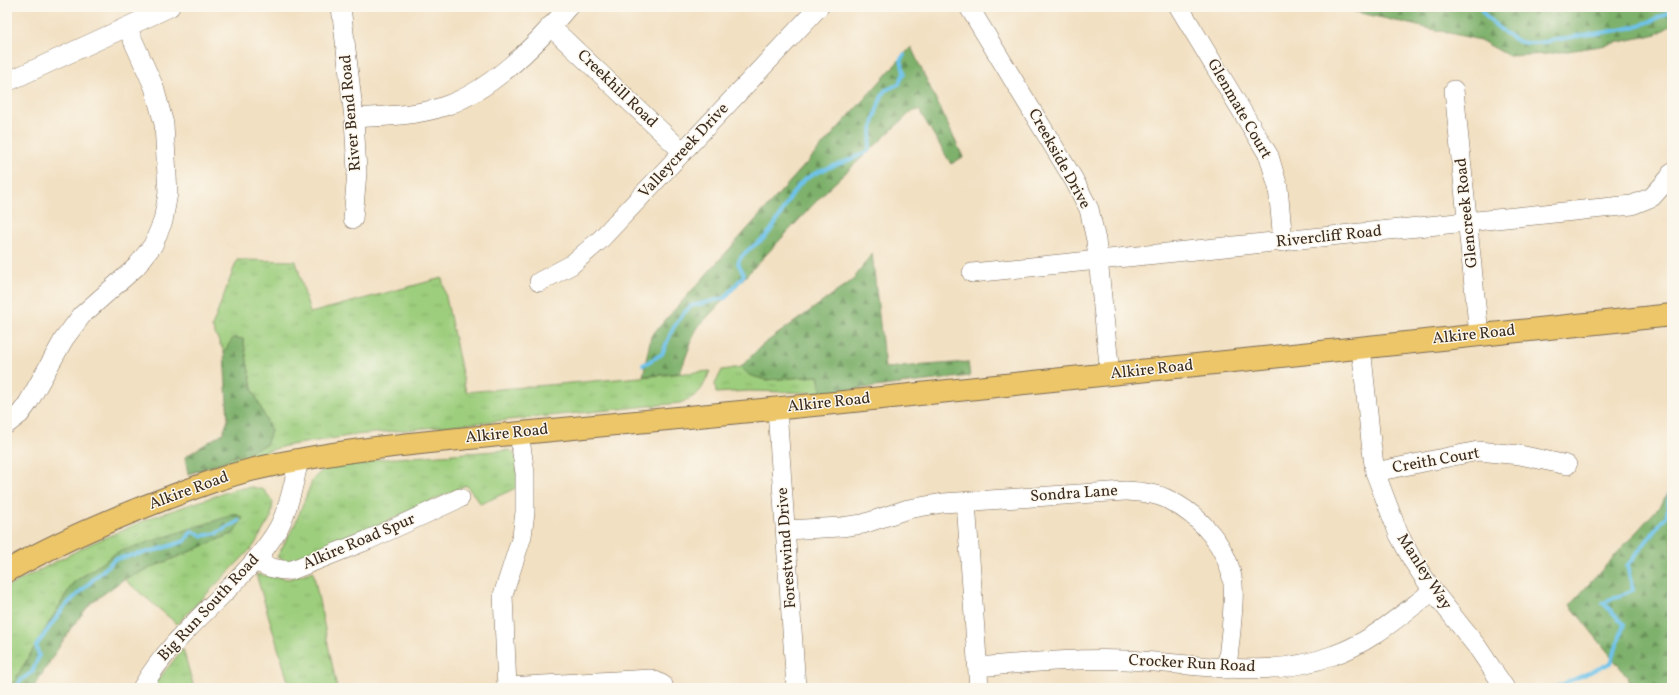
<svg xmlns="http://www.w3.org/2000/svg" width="1679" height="695" font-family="Vollkorn,serif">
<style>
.grass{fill:url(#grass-tufts);stroke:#6c7c4e}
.forest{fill:url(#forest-firs);stroke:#5c6e45}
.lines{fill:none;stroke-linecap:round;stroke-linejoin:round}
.stream{stroke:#6ec3eb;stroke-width:4}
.minor-casing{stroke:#7b6a57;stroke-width:20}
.major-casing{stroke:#7b6a57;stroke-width:24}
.minor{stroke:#fff;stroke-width:19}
.major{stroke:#ecc669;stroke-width:22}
.labels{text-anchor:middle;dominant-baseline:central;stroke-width:3;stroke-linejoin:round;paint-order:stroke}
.street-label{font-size:16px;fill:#3b2a1e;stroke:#fbf7ec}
</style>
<defs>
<pattern id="grass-tufts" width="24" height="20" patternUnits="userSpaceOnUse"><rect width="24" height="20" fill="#9dce7d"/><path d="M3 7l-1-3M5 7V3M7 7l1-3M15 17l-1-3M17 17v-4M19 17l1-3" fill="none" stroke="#88b16c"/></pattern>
<pattern id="forest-firs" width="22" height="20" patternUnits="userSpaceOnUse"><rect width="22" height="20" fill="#7eb16c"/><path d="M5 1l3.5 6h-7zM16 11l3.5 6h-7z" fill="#689058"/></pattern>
</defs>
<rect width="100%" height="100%" fill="#fbf7ec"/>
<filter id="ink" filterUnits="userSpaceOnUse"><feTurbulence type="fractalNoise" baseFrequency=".025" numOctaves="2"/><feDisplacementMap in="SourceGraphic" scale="8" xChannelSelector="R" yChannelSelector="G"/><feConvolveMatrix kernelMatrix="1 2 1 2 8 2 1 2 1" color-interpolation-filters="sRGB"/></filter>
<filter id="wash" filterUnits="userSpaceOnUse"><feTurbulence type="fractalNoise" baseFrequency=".012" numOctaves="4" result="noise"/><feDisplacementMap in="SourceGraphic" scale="16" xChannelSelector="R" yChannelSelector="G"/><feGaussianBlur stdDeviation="0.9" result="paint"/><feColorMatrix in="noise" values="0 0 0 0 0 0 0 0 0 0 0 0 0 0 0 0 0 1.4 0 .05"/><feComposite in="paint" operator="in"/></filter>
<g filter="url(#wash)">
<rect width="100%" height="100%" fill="#f2e0c2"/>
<g class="grass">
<path d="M237 260 296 261 310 313 442 278 466 392 710 371C701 392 701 394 680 403L355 435 285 446 188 474 266 445 271 431 252 388 243 339 233 338 224 352 212 327Z"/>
<polygon points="741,367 749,375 766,380 818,376 822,393 749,391 716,393 715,384 722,370"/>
<polygon points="510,450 516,455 518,487 481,504 466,485 310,557 290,563 277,557 295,524 313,479 328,465 341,462"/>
<polygon points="252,487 264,490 273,502 271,517 253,547 177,624 124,579 234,533 118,552 73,583 10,688 7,688 7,587 90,544 153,517 236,489"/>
<polygon points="313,571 337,688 290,688 256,574 289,579"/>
<polygon points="183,649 194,688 151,688"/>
</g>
<g class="forest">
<polygon points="1334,7 1672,7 1672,25 1657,34 1601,46 1548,54 1509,56 1480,40"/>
<polygon points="911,47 963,157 951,164 919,110 911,112 827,190 696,329 680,373 643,376 651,336"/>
<polygon points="872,253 885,368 968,362 970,376 822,393 818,376 766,380 749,375 741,367 761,346 853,280"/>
<polygon points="233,338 243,339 252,388 271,431 266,445 188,474 185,457 223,433 228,420 224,352"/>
<polygon points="1672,487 1672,688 1630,688 1627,676 1570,605 1659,507"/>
<polygon points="236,514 243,518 234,533 124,579 91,603 71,628 33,688 10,688 73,583 118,552"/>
</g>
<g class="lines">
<g class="stream">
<path d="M1480 7C1484 18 1508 36 1518 41 1530 46 1554 40 1567 38 1604 31 1639 32 1672 10"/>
<path d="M643 365 662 354 673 328 683 314 691 306 725 298 744 275 738 263C742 251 757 245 766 236 781 220 786 197 802 182 821 166 849 164 869 150 871 129 875 110 884 91L899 84 904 73 901 59 904 55"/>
<polyline points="17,688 21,680 32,672 39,656 36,646 64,607 115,559 157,550 185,541 192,531 202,536 217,533 239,521"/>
<polyline points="1554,688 1611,663 1624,624 1603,603 1633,590 1627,566 1667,515 1670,488 1672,487"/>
</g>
</g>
</g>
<g filter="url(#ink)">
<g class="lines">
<g class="minor-casing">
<g id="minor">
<polyline points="341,7 354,118 357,172 353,219"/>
<polyline points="969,7 1074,180 1089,209 1096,240 1110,374"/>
<polyline points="1179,7 1269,156 1278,187 1283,242"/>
<polyline points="550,26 683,152"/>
<polyline points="7,82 170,7"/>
<polyline points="1454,90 1479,335"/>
<path d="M354 118C383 116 415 116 442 107 490 92 536 45 568 7"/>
<polyline points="972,273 1632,205 1652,197 1670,177 1672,172"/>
<polyline points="539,282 571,265 600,240 819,7"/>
<polyline points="1361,347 1371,442 1375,472 1399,535 1413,561 1433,591 1478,648 1505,688"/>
<polyline points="777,409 796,688"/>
<polyline points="7,424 20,414 28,403 64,339 82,315 136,267 153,245 163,221 168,193 164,124 154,87 127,27"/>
<polyline points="1375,472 1478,451 1520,455 1567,465"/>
<polyline points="966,502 979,688"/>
<path d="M786 530 841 527 863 524 908 509 943 503 1125 491C1139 492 1156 493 1169 500 1201 516 1229 548 1233 584 1235 608 1229 644 1227 669"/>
<path d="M255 561C268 567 278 571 292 570L368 540 460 498"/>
<path d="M978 667C1027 663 1077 658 1126 660 1196 663 1265 681 1334 655 1371 642 1402 614 1433 591"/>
<polyline points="507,687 651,679 663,685 664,688"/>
<path d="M142 688C163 651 195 622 225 592 245 572 265 552 279 527 289 507 294 482 299 460"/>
<polyline points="507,688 503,595 522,536 525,512 525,473 519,433"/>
</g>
</g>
<g class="major-casing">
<path id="major" d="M7 571C51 546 98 525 146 506 183 492 220 477 259 468 342 449 427 442 511 434 619 423 726 414 834 403 1113 374 1392 342 1672 315"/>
</g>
<use href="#minor" class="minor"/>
<use href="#major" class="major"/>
</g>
</g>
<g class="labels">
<g class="street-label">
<text transform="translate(617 89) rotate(44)">Creekhill Road</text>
<text transform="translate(1239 109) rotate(60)">Glenmate Court</text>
<text transform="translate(351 113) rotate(-95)">River Bend Road</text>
<text transform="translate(684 151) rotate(-47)">Valleycreek Drive</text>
<text transform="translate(1059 159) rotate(61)">Creekside Drive</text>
<text transform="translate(1467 213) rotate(-96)">Glencreek Road</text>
<text transform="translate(1329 237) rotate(-6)">Rivercliff Road</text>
<text transform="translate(1474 335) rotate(-6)">Alkire Road</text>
<text transform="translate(1152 370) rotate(-6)">Alkire Road</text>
<text transform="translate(829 403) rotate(-6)">Alkire Road</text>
<text transform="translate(507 434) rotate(-6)">Alkire Road</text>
<text transform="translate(1436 461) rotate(-10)">Creith Court</text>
<text transform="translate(189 491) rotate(-20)">Alkire Road</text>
<text transform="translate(1074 494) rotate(-4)">Sondra Lane</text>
<text transform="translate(359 542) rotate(-23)">Alkire Road Spur</text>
<text transform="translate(787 548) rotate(-94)">Forestwind Drive</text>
<text transform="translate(1424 572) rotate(57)">Manley Way</text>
<text transform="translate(209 608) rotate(-47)">Big Run South Road</text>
<text transform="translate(1192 664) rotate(3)">Crocker Run Road</text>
</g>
</g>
<rect width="1679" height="695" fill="none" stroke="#fbf7ec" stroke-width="24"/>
</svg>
